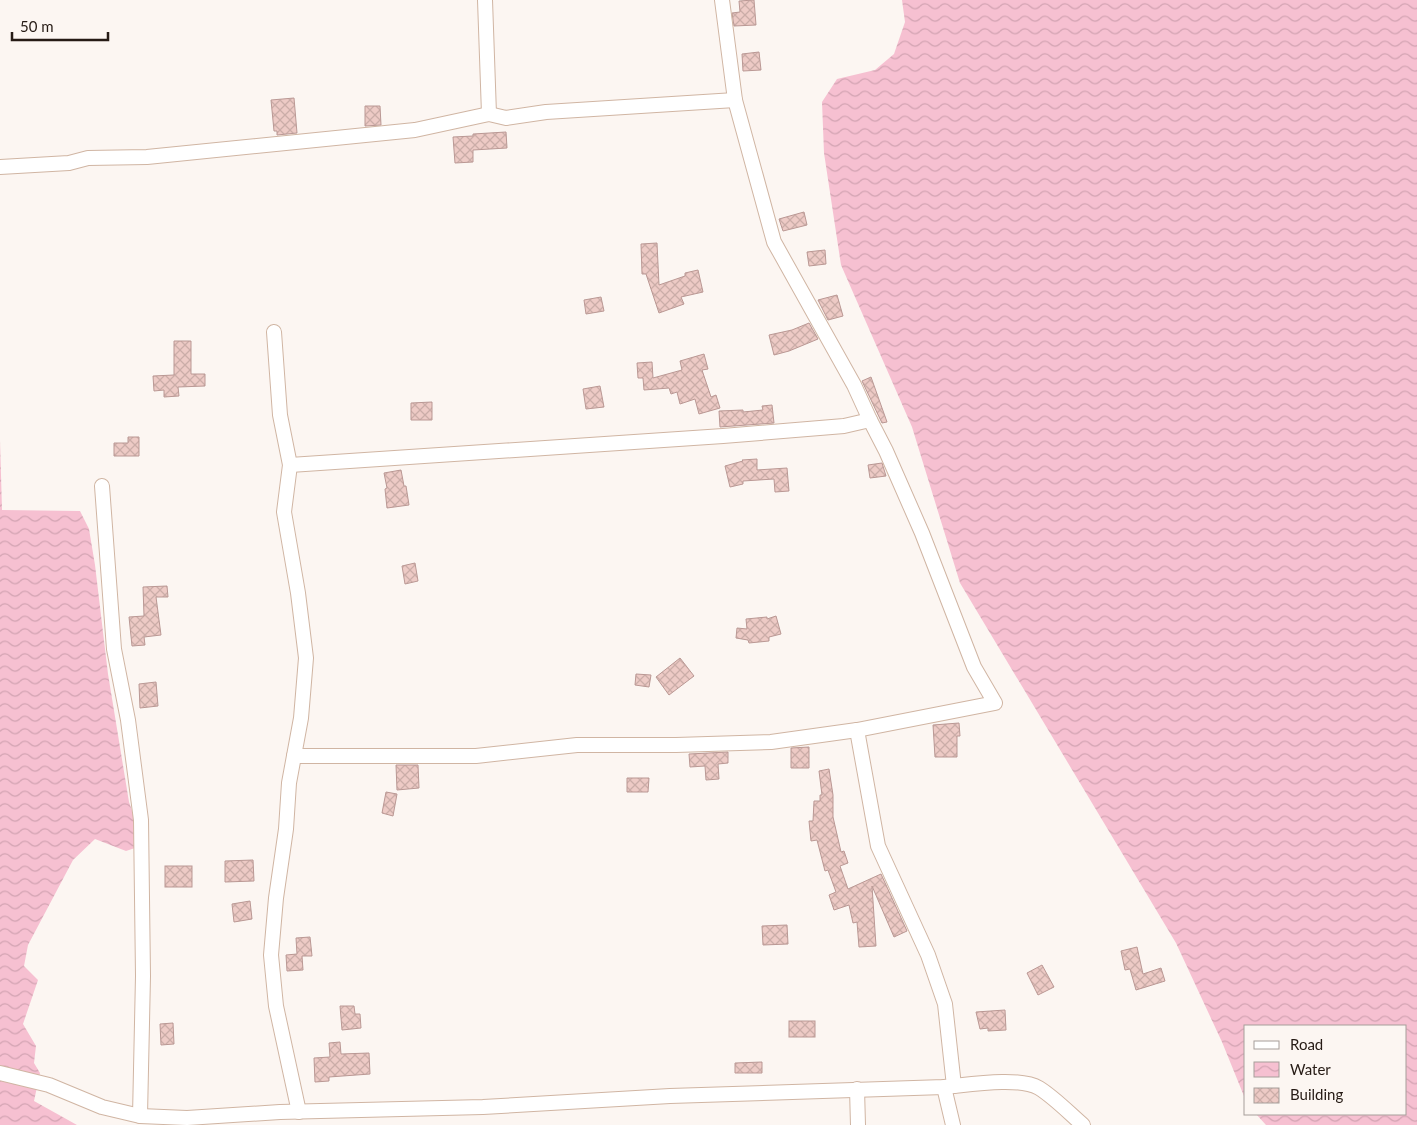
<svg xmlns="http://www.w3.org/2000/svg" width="1417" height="1125" font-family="Lato,sans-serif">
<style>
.water{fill:url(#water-waves)}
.building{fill:url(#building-cross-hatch);stroke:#ba9894}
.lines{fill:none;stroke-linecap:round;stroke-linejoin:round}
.minor-casing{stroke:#d0b5a3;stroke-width:16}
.minor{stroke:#fff;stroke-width:14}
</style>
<defs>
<pattern id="water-waves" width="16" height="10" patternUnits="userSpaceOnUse" patternTransform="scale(1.25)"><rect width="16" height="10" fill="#f6c0d1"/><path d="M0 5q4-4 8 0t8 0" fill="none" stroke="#d3a4b3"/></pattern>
<pattern id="building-cross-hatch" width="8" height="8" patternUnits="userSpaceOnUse" patternTransform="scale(1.25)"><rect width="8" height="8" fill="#edcac5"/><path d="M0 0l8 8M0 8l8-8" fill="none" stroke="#cbada8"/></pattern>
</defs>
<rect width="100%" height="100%" fill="#fcf6f2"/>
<g class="water">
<polygon points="902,0 1417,0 1417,1125 1266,1125 1256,1114 1406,1114 1406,1026 1246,1026 1246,1101 1222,1042 1176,943 960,583 912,427 841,265 824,153 822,102 837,79 875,70 894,54 905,22"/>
<polygon points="0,440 2,510 80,511 89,529 95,565 108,674 129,802 144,845 126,851 95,839 73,860 28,945 24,966 38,980 23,1024 36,1046 34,1063 40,1073 34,1101 77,1125 0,1125"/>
</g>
<g class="building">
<polygon points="754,0 756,25 734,26 732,13 740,12 739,1"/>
<polygon points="759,52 761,70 743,71 742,54"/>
<polygon points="294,98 297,133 277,135 277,131 274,131 271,100"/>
<polygon points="365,106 380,106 381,125 365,126"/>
<polygon points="506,132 507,148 473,150 473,162 455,163 453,137 473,136 473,134"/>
<polygon points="804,212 807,225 783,231 779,219"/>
<polygon points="657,243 659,285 685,276 685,273 698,270 703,292 681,297 684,304 659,313 646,274 642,274 641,244"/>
<polygon points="825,250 826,264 809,266 807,252"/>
<polygon points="837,295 843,316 828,320 818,300"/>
<polygon points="601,297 604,311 586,314 584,300"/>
<polygon points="809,323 818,339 789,351 774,355 769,335 792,330"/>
<polygon points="174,341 191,341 191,374 205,374 205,386 178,387 179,396 164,397 164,390 154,391 153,376 174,375"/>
<polygon points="704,354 708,369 702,370 711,397 716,395 720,408 699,414 695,399 680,404 677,392 671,394 669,388 644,390 643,378 638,378 637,363 652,362 653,378 682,370 680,361"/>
<polygon points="871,377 887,422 882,423 862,381"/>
<polygon points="600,386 604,407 586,409 583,389"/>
<polygon points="432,402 432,420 411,420 411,403"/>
<polygon points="772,405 774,423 720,427 719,411 743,410 743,412 763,410 762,406"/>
<polygon points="128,437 139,437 139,456 114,456 114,443 128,443"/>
<polygon points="757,459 757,470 787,468 789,491 775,492 774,479 743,481 743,484 730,487 725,466 743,461 742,460"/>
<polygon points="882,463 886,476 870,478 868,465"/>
<polygon points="401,470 404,486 406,486 409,505 387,508 385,489 387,488 384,473"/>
<polygon points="415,563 418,581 405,584 402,566"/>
<polygon points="167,586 168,597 156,597 161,635 144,637 145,645 132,646 129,617 144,616 143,587"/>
<polygon points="776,616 781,634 769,637 769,641 749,643 748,640 736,638 737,628 747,629 746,619 767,617 767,619"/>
<polygon points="680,658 694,676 669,695 656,677"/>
<polygon points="636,674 651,675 649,687 635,685"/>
<polygon points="156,682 158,706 140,708 139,684"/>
<polygon points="959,723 960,736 957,736 957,757 935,757 933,725"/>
<polygon points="809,747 809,768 791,768 791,748"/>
<polygon points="728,752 728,763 718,764 719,779 706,780 705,766 690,767 689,754"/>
<polygon points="396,765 418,765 419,788 397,790"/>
<polygon points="829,769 833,795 833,817 841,852 844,851 848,863 840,866 848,889 881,874 907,931 894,937 872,886 876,946 859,947 857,922 853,923 849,905 834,910 829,895 836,892 828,870 825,871 817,840 811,841 809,821 813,821 814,801 820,801 820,795 822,795 819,771"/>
<polygon points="627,778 649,778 648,792 627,792"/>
<polygon points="386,792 397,794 393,816 382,813"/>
<polygon points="253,860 254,881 225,882 225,861"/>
<rect x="165" y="866" width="27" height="21"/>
<polygon points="250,901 252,919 234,922 232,904"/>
<polygon points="787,925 788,944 763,945 762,926"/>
<polygon points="310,937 312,956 302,956 303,970 287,971 286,955 297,954 296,938"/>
<polygon points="1137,947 1143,974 1161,968 1165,981 1136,990 1130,969 1125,970 1121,951"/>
<polygon points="1042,965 1054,987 1038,995 1027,973"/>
<polygon points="340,1006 354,1006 355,1014 360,1014 361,1028 342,1030"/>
<polygon points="1005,1010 1006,1030 988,1031 988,1028 980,1029 976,1012"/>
<rect x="789" y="1021" width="26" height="16"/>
<polygon points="173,1023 174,1044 161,1045 160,1024"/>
<polygon points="340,1042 341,1054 369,1053 370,1074 329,1077 329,1081 315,1082 314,1058 330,1057 329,1043"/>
<polygon points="762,1062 762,1073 735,1073 735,1063"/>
</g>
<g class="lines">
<g class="minor-casing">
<g id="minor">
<polyline points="485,0 489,114"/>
<polyline points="0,167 69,163 88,158 147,157 415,130 489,114 506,118 546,112 735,100"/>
<polyline points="274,332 280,415 290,465 284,512 298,593 306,658 301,718 289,783 286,829 276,898 271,955 276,1006 299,1112"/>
<polyline points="290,465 723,436 844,426 870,420 854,385 774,242 735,100 722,0"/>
<polyline points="102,486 114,649 128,720 141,820 143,976 140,1116"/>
<polyline points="857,730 878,846 928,955 945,1004 954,1086"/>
<polyline points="294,756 476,756 577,745 676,745 771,742 857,730 995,703 974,667 922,533 886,451 870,420"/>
<path d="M0 1073 49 1085 102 1107 140 1116 187 1118 280 1112 483 1107 670 1096 944 1087C967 1085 1019 1076 1039 1088 1055 1098 1069 1113 1083 1125"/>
<polyline points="944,1087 953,1125"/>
<polyline points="857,1089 858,1125"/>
</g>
</g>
<use href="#minor" class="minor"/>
</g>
<rect x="1244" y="1025" width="162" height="90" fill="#fcf6f2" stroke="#a69e9a"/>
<rect x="1254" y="1041" width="25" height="8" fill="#ffffff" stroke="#a69e9a"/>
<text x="1290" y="1050" font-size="15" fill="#261b15">Road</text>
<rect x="1254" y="1062" width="25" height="15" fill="url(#water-waves)" stroke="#a69e9a"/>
<text x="1290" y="1075" font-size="15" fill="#261b15">Water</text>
<rect x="1254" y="1088" width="25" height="15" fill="url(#building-cross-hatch)" stroke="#a69e9a"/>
<text x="1290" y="1100" font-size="15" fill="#261b15">Building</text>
<path d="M12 32v8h96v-8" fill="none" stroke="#261b15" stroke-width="2.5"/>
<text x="20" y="32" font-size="15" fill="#261b15" stroke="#fcf6f2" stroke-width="4" paint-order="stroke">50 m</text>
</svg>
